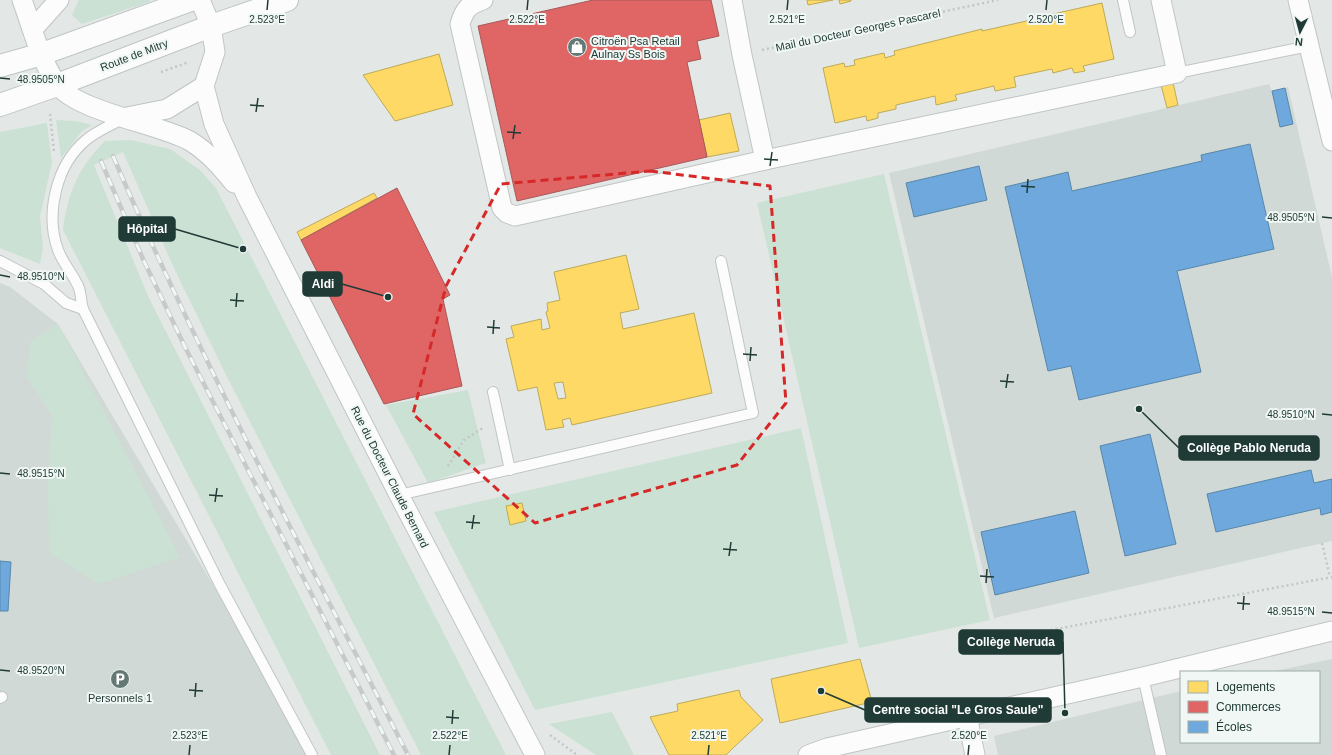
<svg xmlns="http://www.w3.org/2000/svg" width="1332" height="755" font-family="Helvetica,sans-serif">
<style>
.built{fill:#d0d9d6}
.green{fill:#cbe1d4}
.homes{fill:#ffd966;stroke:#bcaa58;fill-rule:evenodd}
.shops{fill:#e06666;stroke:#a65958}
.schools{fill:#6fa8dc;stroke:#5787aa}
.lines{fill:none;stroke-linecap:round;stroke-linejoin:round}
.lane-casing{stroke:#c0c5c3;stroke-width:12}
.street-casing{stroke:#c0c5c3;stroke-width:21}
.secondary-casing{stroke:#bec5c3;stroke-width:24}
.path{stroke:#c0c8c6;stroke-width:2.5;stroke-dasharray:2 3;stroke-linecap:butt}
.lane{stroke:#fbfcfb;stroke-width:10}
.street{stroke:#fbfcfb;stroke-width:19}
.secondary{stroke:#fbfcfb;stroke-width:22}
.rail-casing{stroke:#c6cac9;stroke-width:4.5}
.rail{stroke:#f0f7f4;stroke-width:3;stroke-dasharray:9;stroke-linecap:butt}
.marked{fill:none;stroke:#d62828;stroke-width:3;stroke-dasharray:8 5;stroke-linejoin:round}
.ticks{fill:none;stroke:#203b36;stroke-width:1.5}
.labels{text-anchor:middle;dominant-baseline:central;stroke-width:4;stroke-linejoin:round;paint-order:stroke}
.street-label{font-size:11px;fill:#203b36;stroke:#f0f7f4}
.poi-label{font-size:11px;fill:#203b36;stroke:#f0f7f4;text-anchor:start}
.ticks-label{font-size:10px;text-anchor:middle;fill:#203b36;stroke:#f0f7f4;stroke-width:4;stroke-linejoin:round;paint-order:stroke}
.leader{fill:none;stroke:#203b36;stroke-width:1.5}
.callout-dot{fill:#203b36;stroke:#f0f7f4;stroke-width:1.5}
.callout{fill:#203b36;stroke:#203b36;stroke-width:1.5}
.callout-label{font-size:12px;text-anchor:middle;font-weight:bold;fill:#fff}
</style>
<rect width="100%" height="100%" fill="#e3e8e6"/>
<g class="built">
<polygon points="1269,84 1272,91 1288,87 1332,277 1332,541 994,618 889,173"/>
<polygon points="0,283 10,287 58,324 314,755 0,755"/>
<polygon points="1332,659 1332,755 998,755 994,736 1181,691 1181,742 1319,742 1319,672 1270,672"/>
</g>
<g class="green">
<polygon points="79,0 150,0 149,2 82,24 72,15"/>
<polygon points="56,120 76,121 92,125 82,131 61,158"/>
<polygon points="47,123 52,163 40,216 43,248 40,264 0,248 0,132"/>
<path d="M131 140 170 149 200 170 216 188 506 755H421L226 375 173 266 123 152 94 165 148 296 380 755H331L63 230C68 192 78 168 105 141Z"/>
<polygon points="884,174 990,620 859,648 757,203"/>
<polygon points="58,324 180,557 99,584 49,553 48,482 52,415 27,377 30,342"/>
<polygon points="468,390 486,463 428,483 386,405"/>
<polygon points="801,428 848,643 535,710 434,512"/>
<polygon points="612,712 634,755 596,755 549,724"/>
</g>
<g class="homes">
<polygon points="807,0 833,0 808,5"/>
<polygon points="839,0 851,0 851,1 840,4"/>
<polygon points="1102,3 1114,59 1083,66 1085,71 1074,73 1072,68 1053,73 1052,69 1014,77 1016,87 995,91 994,86 955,95 957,100 936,105 935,96 896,105 896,109 878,113 878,118 867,121 866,116 835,123 823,68 844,63 845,67 855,65 854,60 884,53 885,58 895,55 894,51 982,29 982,31 1031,20 1031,24 1041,22 1040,17"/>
<polygon points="439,54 453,105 395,121 363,75"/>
<polygon points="1172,78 1178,105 1167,108 1160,81"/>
<polygon points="730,113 739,151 707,157 699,120"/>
<polygon points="374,193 377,198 301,240 297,232"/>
<path d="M626 255 639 309 620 313 623 329 694 313 712 393 572 425 570 418 562 420 564 427 546 430 537 387 518 391 506 339 514 337 511 326 541 319 542 330 550 328 546 312 548 311 547 303 560 300 554 272ZM563 382 566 398 558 399 554 383Z"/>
<polygon points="522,503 526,521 510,525 506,506"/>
<polygon points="860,659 872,702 780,723 771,679"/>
<polygon points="739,690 741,697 763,720 733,748 726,755 669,755 650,717 678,711 677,704"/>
</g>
<g class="shops">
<polygon points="593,0 711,0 719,36 697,41 701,59 687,62 707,157 517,201 478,26"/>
<polygon points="397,188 450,295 443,299 462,386 384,404 301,240"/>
</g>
<g class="schools">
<polygon points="1285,88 1293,124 1280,127 1272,91"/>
<polygon points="1250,144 1274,249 1177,271 1201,372 1079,400 1071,366 1048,371 1005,187 1068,172 1072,191 1202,161 1201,155"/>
<polygon points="979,166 987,200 914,217 906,183"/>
<polygon points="1150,434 1176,544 1125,556 1100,446"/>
<polygon points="1311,470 1314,483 1332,479 1332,512 1321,515 1320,508 1216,532 1207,494"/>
<polygon points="1075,511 1089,573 995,595 981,532"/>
<polygon points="0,561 11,562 8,611 0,611"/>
</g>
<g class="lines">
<g class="lane-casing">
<g id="lane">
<polyline points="1123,0 1130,32"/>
<polyline points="1177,73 1309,46"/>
<path d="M123 119C110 125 97 131 86 140 56 165 45 214 58 250 63 264 74 275 79 288 81 294 81 302 83 309L219 583 312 755"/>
<polyline points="0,261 44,284 66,303 83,309"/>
<polyline points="493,392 510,470"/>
<polyline points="399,495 753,413 721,261"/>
<polyline points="1143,677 1161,755"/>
<polyline points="0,698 2,697"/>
</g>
</g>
<g class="street-casing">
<g id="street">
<path d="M22 0C32 27 40 60 57 84 75 111 159 124 190 141 208 152 221 167 234 183"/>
<path d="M483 0C469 4 464 10 460 24L502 208 507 213 515 216 765 160 1177 73 1161 0"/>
<polyline points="732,0 742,55 765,160"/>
<polyline points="1298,0 1332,141"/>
<polyline points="33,29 59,0"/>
<polyline points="204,86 214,124 247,197 399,495 535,755"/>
<polyline points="127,117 167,109 204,86 215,52 211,26 200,0"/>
<polyline points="967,716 975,755"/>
<polyline points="808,755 827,748 1143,677 1332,631"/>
</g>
</g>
<g class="secondary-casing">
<g id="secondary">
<polyline points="0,66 42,54 191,0"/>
<polyline points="0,105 57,85 211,26 287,0"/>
</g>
</g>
<g class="path">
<polyline points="762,50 998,0"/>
<polyline points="161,72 189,62"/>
<polyline points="50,114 54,152"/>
<polyline points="448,466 464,440 483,428"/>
<polyline points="1322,543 1330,577"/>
<polyline points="977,644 1332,577"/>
<polyline points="550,735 577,755"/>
</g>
<use href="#lane" class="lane"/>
<use href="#street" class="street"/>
<use href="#secondary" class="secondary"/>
<g class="rail-casing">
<g id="rail">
<path d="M113 156C201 361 306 557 408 755"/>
<polyline points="101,161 143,259 185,347 394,755"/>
</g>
</g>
<use href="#rail" class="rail"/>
</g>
<path class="marked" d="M650 171 770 186 786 403 737 465 535 523 413 414 446 286 501 184Z"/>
<path class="ticks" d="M267 10 268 0M527 10 528 0M787 10 788 0M1046 10 1047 0M0 78 10 79M250 105 264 106M256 112 258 98M507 132 521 133M513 139 515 125M764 159 778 160M770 166 772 152M1021 186 1035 187M1027 193 1028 179M1322 217 1332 218M0 275 10 277M230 300 244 301M236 307 237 293M487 327 500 328M493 334 494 320M743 354 757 355M750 361 751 347M1000 381 1014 382M1006 388 1008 374M1322 414 1332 415M0 473 10 474M209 495 223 496M215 502 217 488M466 522 480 523M472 529 474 515M723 549 737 550M729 556 731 542M980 576 994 577M986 583 987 569M1237 603 1250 604M1243 610 1244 596M1322 612 1332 613M0 670 10 671M189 690 203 691M195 697 196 683M446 717 459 718M452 724 453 710M189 755 190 745M449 755 450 745M708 755 709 745M968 755 969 745"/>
<defs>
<g id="shop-disc" transform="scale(1)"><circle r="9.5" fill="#647874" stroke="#f0f7f4"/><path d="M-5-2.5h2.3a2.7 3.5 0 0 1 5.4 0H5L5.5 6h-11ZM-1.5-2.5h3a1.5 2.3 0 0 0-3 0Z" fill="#fff"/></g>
<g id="parking-disc" transform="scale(1)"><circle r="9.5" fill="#647874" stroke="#f0f7f4"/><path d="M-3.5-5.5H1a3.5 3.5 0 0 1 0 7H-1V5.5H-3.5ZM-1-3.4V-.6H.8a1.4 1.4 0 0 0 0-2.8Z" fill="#fff"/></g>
</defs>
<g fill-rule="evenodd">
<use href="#shop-disc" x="577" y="47"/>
<use href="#parking-disc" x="120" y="679"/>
</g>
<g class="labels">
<g class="street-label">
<text transform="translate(858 30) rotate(-12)">Mail du Docteur Georges Pascarel</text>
<text transform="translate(134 55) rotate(-21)">Route de Mitry</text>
<text transform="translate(390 477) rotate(63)">Rue du Docteur Claude Bernard</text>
</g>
<g class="poi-label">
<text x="591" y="41">Citroën Psa Retail<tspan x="591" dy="13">Aulnay Ss Bois</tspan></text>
<text x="120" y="698" text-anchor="middle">Personnels 1</text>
</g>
</g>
<g class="ticks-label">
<text x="267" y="23">2.523°E</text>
<text x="527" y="23">2.522°E</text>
<text x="787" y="23">2.521°E</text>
<text x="1046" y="23">2.520°E</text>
<text x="41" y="83">48.9505°N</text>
<text x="1291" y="221">48.9505°N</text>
<text x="41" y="280">48.9510°N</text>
<text x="1291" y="418">48.9510°N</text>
<text x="41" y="477">48.9515°N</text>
<text x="1291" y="615">48.9515°N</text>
<text x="41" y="674">48.9520°N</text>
<text x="190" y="739">2.523°E</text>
<text x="450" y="739">2.522°E</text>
<text x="709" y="739">2.521°E</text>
<text x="969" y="739">2.520°E</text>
</g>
<path class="leader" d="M243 249L175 229M388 297L342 284M1139 409L1179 448M1065 713L1063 642M821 691L865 710"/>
<g class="callout-dot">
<circle cx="243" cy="249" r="4"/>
<circle cx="388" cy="297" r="4"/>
<circle cx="1139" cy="409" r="4"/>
<circle cx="1065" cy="713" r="4"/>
<circle cx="821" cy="691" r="4"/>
</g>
<g class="callout">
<rect x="119" y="217" width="56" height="24" rx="4"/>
<rect x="303" y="272" width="39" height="24" rx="4"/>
<rect x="1179" y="436" width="140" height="24" rx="4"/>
<rect x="959" y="630" width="104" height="24" rx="4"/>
<rect x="865" y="698" width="186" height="24" rx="4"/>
</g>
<g class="callout-label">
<text x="147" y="233">Hôpital</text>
<text x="323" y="288">Aldi</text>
<text x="1249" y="452">Collège Pablo Neruda</text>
<text x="1011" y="646">Collège Neruda</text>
<text x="958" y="714">Centre social "Le Gros Saule"</text>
</g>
<rect x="1180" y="671" width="140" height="72" fill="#f0f7f4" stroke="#9daca8"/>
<rect x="1188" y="681" width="20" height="12" fill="#ffd966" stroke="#9daca8"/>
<text x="1216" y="691" font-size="12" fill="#203b36">Logements</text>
<rect x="1188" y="701" width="20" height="12" fill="#e06666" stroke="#9daca8"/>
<text x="1216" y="711" font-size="12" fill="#203b36">Commerces</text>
<rect x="1188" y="721" width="20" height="12" fill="#6fa8dc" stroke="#9daca8"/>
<text x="1216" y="731" font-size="12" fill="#203b36">Écoles</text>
<g transform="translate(1300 32) rotate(186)" stroke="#f0f7f4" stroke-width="3" paint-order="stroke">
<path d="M0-3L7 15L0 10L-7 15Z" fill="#203b36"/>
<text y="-6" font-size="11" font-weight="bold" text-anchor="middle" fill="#203b36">N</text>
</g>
</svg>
